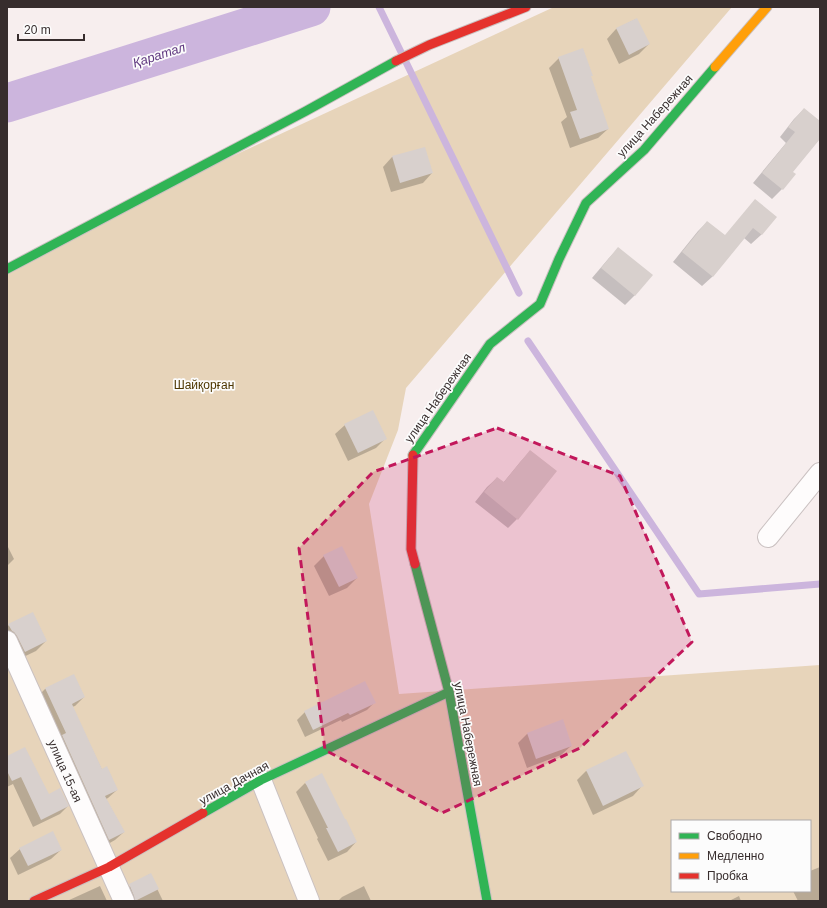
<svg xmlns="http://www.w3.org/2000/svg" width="827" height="908" font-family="Helvetica,sans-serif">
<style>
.green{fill:#e7d4ba;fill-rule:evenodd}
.shadow{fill:#0003}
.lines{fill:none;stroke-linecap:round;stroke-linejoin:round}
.stream{stroke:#ccb5dd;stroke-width:7}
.river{stroke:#ccb5dd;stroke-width:39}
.building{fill:#d8d0cd}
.street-casing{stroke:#cac1c1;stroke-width:22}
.fast-casing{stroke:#cac1c1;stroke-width:11}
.slow-casing{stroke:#cac1c1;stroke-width:11}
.jam-casing{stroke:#cac1c1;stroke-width:11}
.street{stroke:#fefcfc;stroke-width:20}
.fast{stroke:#30b455;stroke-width:9}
.slow{stroke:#ff9f0a;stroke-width:9}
.jam{stroke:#e5322d;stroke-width:9}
.marked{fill:#c2185b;fill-opacity:0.2;stroke:#c2185b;stroke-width:3;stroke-dasharray:8 5;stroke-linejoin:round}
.labels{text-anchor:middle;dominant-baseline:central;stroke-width:3.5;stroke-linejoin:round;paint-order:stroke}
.street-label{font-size:12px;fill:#372d2d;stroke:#fcfcfc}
.park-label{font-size:12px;fill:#4e3702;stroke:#fcfcfc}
.water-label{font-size:13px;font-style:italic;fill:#603980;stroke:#fcfcfc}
</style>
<rect width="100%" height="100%" fill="#f7eeee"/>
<path class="green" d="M554 7H732L406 388 398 430 369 504 399 694 820 665V901H7V272L108 214ZM672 821H810V891H672Z"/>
<g class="shadow">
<polygon points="636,19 649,44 639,54 619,64 607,39 616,29"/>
<polygon points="559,58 590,77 608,129 598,138 570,148 561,122 567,117 549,68"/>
<polygon points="804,109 820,122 820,138 792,172 794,174 782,189 772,199 753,183 786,143 780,137 794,119"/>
<polygon points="424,148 432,173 423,183 391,192 383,167 392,157"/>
<polygon points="776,217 761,235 751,244 744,238 712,277 702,286 673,262 698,231 707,222 724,236"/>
<polygon points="619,248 635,295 625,305 592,278 609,258"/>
<polygon points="345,425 386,438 376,448 348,461 335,434"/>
<polygon points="531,451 517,519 508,528 475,502 487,487 497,478 503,483 521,461"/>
<polygon points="7,545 14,559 7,566"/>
<polygon points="324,556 357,578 347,588 329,596 314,566"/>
<polygon points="9,625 46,641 36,651 15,661 7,645 7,627"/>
<polygon points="73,676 84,697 75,706 72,707 102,770 117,790 108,798 106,799 124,832 115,840 101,848 36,698 45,689"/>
<polygon points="375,702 367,710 342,722 341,720 305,737 297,720 305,712"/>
<polygon points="562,721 571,746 561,755 527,768 518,743 527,734"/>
<polygon points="7,757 48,795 68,806 60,814 33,827 13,784 7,787"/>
<polygon points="586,771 642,786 633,796 593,815 577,780"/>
<polygon points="305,783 356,842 347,852 328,861 317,839 318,838 296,792"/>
<polygon points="20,849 61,850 51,859 18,875 10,858"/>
<polygon points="820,867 820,901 798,901 793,891 810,891 810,871"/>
<polygon points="150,874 163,901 134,901 128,888 132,884"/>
<polygon points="100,886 107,901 67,901"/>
<polygon points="364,886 371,901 338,901 342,897"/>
<polygon points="739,896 741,901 729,901"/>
</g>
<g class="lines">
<g class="stream">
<polyline points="379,7 519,293"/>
<polyline points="528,341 699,594 820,584"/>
</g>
<polyline class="river" points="7,103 311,7"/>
</g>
<g class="building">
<polygon points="637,18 650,44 629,55 616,28"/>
<polygon points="583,48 593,76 591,76 609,129 580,139 570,112 577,110 558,57"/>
<polygon points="804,108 820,121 820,139 793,172 796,174 783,190 762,173 795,132 788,127"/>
<polygon points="425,147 433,173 400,183 392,156"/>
<polygon points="755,199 777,217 762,235 753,228 713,277 682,252 707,221 725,235"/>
<polygon points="618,247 653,275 635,296 601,268"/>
<polygon points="373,410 387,439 358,453 344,424"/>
<polygon points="530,450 557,471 518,520 484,492 497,477 504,482"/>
<polygon points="342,546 358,578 339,587 323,555"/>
<polygon points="33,612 47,641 25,652 17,636 14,632 12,631 8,624"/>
<polygon points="74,674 85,697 72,704 102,769 107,766 118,790 105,796 125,832 109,840 62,735 66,733 45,688"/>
<polygon points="365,681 376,703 350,715 348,713 313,730 304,711"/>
<polygon points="563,719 572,746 536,759 527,733"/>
<polygon points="25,747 49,794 60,788 69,806 41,820 21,777 12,781 7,771 7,756"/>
<polygon points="626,751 644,786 603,806 586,770"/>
<polygon points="322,773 345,819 346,819 357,842 338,852 326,828 328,828 305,782"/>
<polygon points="53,831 62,850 28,866 19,848"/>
<polygon points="151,873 159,889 135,901 134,896 129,884"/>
</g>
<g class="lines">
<g class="street-casing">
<g id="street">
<polyline points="768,537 820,473"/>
<polyline points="7,641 124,901"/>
<polyline points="261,780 309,901"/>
</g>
</g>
<g class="fast-casing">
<g id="fast">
<polyline points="7,269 306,111 396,61"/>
<polyline points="413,455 490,344 540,304 559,259 586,203 644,150 715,67"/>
<polyline points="415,564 449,692 487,901"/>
<polyline points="203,813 261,780 449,692"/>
</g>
</g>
<g class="slow-casing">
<polyline id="slow" points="715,67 767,7"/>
</g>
<g class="jam-casing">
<g id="jam">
<polyline points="396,61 429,45 526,7"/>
<polyline points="413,455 411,549 415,564"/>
<polyline points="34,901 109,867 203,813"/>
</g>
</g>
<use href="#street" class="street"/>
<use href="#fast" class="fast"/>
<use href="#slow" class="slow"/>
<use href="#jam" class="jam"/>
</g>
<path class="marked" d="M497 428 620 476 692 642 580 748 442 813 325 750 299 548 373 472Z"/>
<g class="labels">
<g class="street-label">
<text transform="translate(655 116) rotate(-48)">улица Набережная</text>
<text transform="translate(438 398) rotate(-55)">улица Набережная</text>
<text transform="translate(468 734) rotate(79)">улица Набережная</text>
<text transform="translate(65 771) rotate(66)">улица 15-ая</text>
<text transform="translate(234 783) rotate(-29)">улица Дачная</text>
</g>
<g class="park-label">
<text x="204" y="385">Шайқорған</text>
</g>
<g class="water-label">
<text transform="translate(159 55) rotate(-18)">Қаратал</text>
</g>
</g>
<rect width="827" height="908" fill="none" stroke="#372d2d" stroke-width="16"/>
<rect x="671" y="820" width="140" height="72" fill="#fcfcfc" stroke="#ada9a9"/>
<rect x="679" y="833" width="20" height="6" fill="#30b455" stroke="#ada9a9"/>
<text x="707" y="840" font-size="12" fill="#372d2d">Свободно</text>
<rect x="679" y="853" width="20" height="6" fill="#ff9f0a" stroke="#ada9a9"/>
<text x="707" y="860" font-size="12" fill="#372d2d">Медленно</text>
<rect x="679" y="873" width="20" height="6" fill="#e5322d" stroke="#ada9a9"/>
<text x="707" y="880" font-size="12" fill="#372d2d">Пробка</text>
<path d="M18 34v6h66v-6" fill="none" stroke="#372d2d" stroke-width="2"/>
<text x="24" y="34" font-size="12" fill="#372d2d" stroke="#fcfcfc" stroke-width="3" paint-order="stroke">20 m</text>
</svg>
